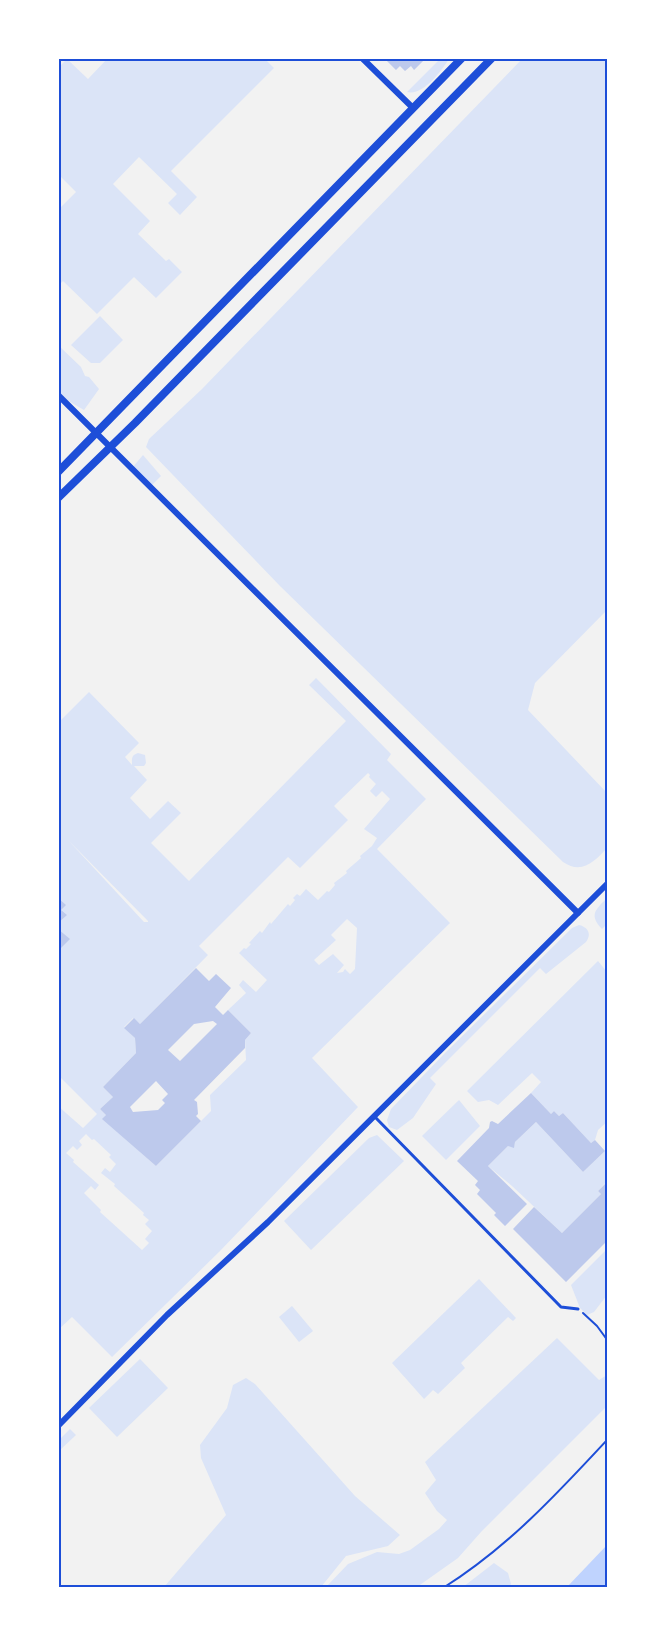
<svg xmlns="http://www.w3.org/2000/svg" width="666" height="1646" font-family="'Noto Sans',sans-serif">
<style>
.green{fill:#dbe4f7;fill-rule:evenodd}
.water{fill:#bfd3fe}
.building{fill:#bdc9ec;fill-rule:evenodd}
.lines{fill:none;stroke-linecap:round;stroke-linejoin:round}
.path{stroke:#1d4ed8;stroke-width:2}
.service{stroke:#1d4ed8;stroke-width:3}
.minor{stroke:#1d4ed8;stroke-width:6}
.tertiary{stroke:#1d4ed8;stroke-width:8}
.neatline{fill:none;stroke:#1d4ed8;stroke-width:2}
</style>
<rect width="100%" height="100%" fill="#f2f2f2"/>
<g class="green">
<polygon points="67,59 88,79 107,59 265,59 274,68 171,171 197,197 180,215 168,203 177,194 139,157 113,184 150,221 138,234 166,261 169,259 182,272 156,298 134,277 97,314 63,281 59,285 59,209 76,192 59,175 59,67"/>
<path d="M440 59H449C441 71 423 96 407 92Z"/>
<path d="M522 59H607V610L535 683 528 710 607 793V848C595 861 582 875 563 862L280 586 146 447 149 439 202 389Z"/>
<polygon points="100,316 123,340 100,363 91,363 71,345"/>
<polygon points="59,346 81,367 85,376 89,377 99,389 84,410 67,400 59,392"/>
<polygon points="143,455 161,476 150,487 132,468"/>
<path d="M316 678 391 754 387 760 426 799 377 849 450 923 312 1058 358 1107 220 1251 112 1357 72 1317 59 1329 58 1106 83 1128 97 1114 59 1076V722L89 692 139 743 125 757 132 765C132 759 131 755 138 753L145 755 146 763 144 766H134L147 780 130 798 150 819 168 801 181 813 151 843 189 881 346 721 309 685ZM368 773 370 775 369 777 376 784 370 791 376 797 382 791 390 799 364 829 377 838 372 846 360 856 361 858 346 871 347 873 334 883 335 885 329 892 327 891 318 900 306 889 300 896 297 894 293 898 295 900 290 906 288 904 271 924 270 922 262 933 260 931 249 943 251 944 246 949 244 948 239 953 267 980 256 992 243 980 239 985 246 993 228 1010 251 1033 245 1040 246 1060 210 1095 211 1111 156 1166 103 1119 106 1115 100 1109 113 1097 103 1087 136 1053 135 1038 124 1027 133 1018 140 1024 208 955 199 946 288 857 300 868 348 820 334 806ZM68 840 148 921V922H144ZM347 919 357 928 355 969 350 974 345 969 343 972 337 973 344 965 333 954 319 965 314 960 336 940 331 935ZM86 1134 92 1140 94 1139 111 1155 109 1157 116 1164 110 1172 105 1168 101 1173 115 1184 114 1186 144 1213 143 1215 149 1220 145 1224 152 1231 145 1239 149 1243 142 1250 100 1212 101 1210 84 1193 91 1186 95 1190 99 1185 73 1162 74 1160 66 1153 73 1146 77 1150 82 1145 79 1141Z"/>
<path d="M607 898V924L602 929C589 915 595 910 607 898Z"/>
<path d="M579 925C588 927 592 934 586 942L546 974 540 968 430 1078 436 1084 413 1118 397 1130 389 1127 387 1120 391 1109 445 1053 572 928Z"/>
<polygon points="598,961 607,972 608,1121 598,1130 595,1140 591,1143 563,1113 559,1116 554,1111 551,1114 531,1093 541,1082 532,1073 498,1105 489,1100 478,1102 467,1091"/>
<polygon points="459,1100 480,1126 446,1160 422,1136"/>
<polygon points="536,1122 583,1172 605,1151 607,1181 598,1191 601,1194 562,1233 512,1186 488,1166 508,1146 514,1147 515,1142"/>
<polygon points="377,1135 404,1161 311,1250 284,1221 369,1138"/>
<polygon points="607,1249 607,1295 594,1312 587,1315 580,1308 571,1285"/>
<polygon points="479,1279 516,1318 513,1321 508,1317 461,1363 465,1368 438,1394 433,1390 424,1399 392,1363"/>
<polygon points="292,1306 313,1331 299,1342 279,1317"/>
<polygon points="557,1338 599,1380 607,1375 607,1406 481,1532 458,1558 417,1587 326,1587 348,1564 377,1552 399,1554 410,1550 439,1529 447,1520 437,1511 425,1493 436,1480 425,1462"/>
<polygon points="140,1359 168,1388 117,1437 89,1408"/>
<polygon points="246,1378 255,1384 355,1496 400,1535 388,1546 346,1556 321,1587 164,1587 226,1515 201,1458 200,1445 227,1408 233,1385"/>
<polygon points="70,1429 76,1435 59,1451 59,1440"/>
<polygon points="494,1563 508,1573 511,1584 509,1587 463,1587"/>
</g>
<polygon class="water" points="607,1545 607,1587 567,1587"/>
<g class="building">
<polygon points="384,58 426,58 414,70 411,66 405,71 400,66 396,70"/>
<polygon points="58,898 66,905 61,910 67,915 58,923"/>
<polygon points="58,929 70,939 58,951"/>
<path d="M196 968 209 981 216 974 231 988 215 1007 223 1015 228 1010 251 1033 245 1040V1048L194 1100 197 1102 198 1114 196 1116 201 1121 156 1166 102 1119 106 1115 100 1109 113 1097 103 1087 136 1053 135 1038 124 1028 134 1018 140 1024ZM213 1021 217 1024 180 1061 168 1050 194 1024ZM156 1081 168 1094 162 1100 165 1103 158 1110 133 1112 130 1107Z"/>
<polygon points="531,1093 551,1114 554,1111 559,1116 563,1113 591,1143 595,1140 605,1151 583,1172 536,1122 515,1142 514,1148 508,1146 488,1166 527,1204 505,1226 494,1215 496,1213 477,1194 480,1190 475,1185 478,1181 457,1161 489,1128 490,1122 492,1121 498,1124"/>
<polygon points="608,1181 608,1240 566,1282 513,1229 534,1207 562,1233 601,1194 598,1191"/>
</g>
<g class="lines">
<g class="path">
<polyline points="583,1313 597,1326 608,1341"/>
<path d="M443 1588C507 1548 557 1494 608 1439"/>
</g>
<polyline class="service" points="375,1117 561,1307 578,1309"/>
<g class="minor">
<polyline points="362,58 413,108"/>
<polyline points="58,395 578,913"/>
<polyline points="58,1426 167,1315 268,1222 608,883"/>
</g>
<g class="tertiary">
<polyline points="58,472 462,58"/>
<polyline points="58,498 135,423 492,58"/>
</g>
</g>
<rect width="666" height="1646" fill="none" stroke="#ffffff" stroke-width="120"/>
<rect x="60" y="60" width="546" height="1526" class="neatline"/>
</svg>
